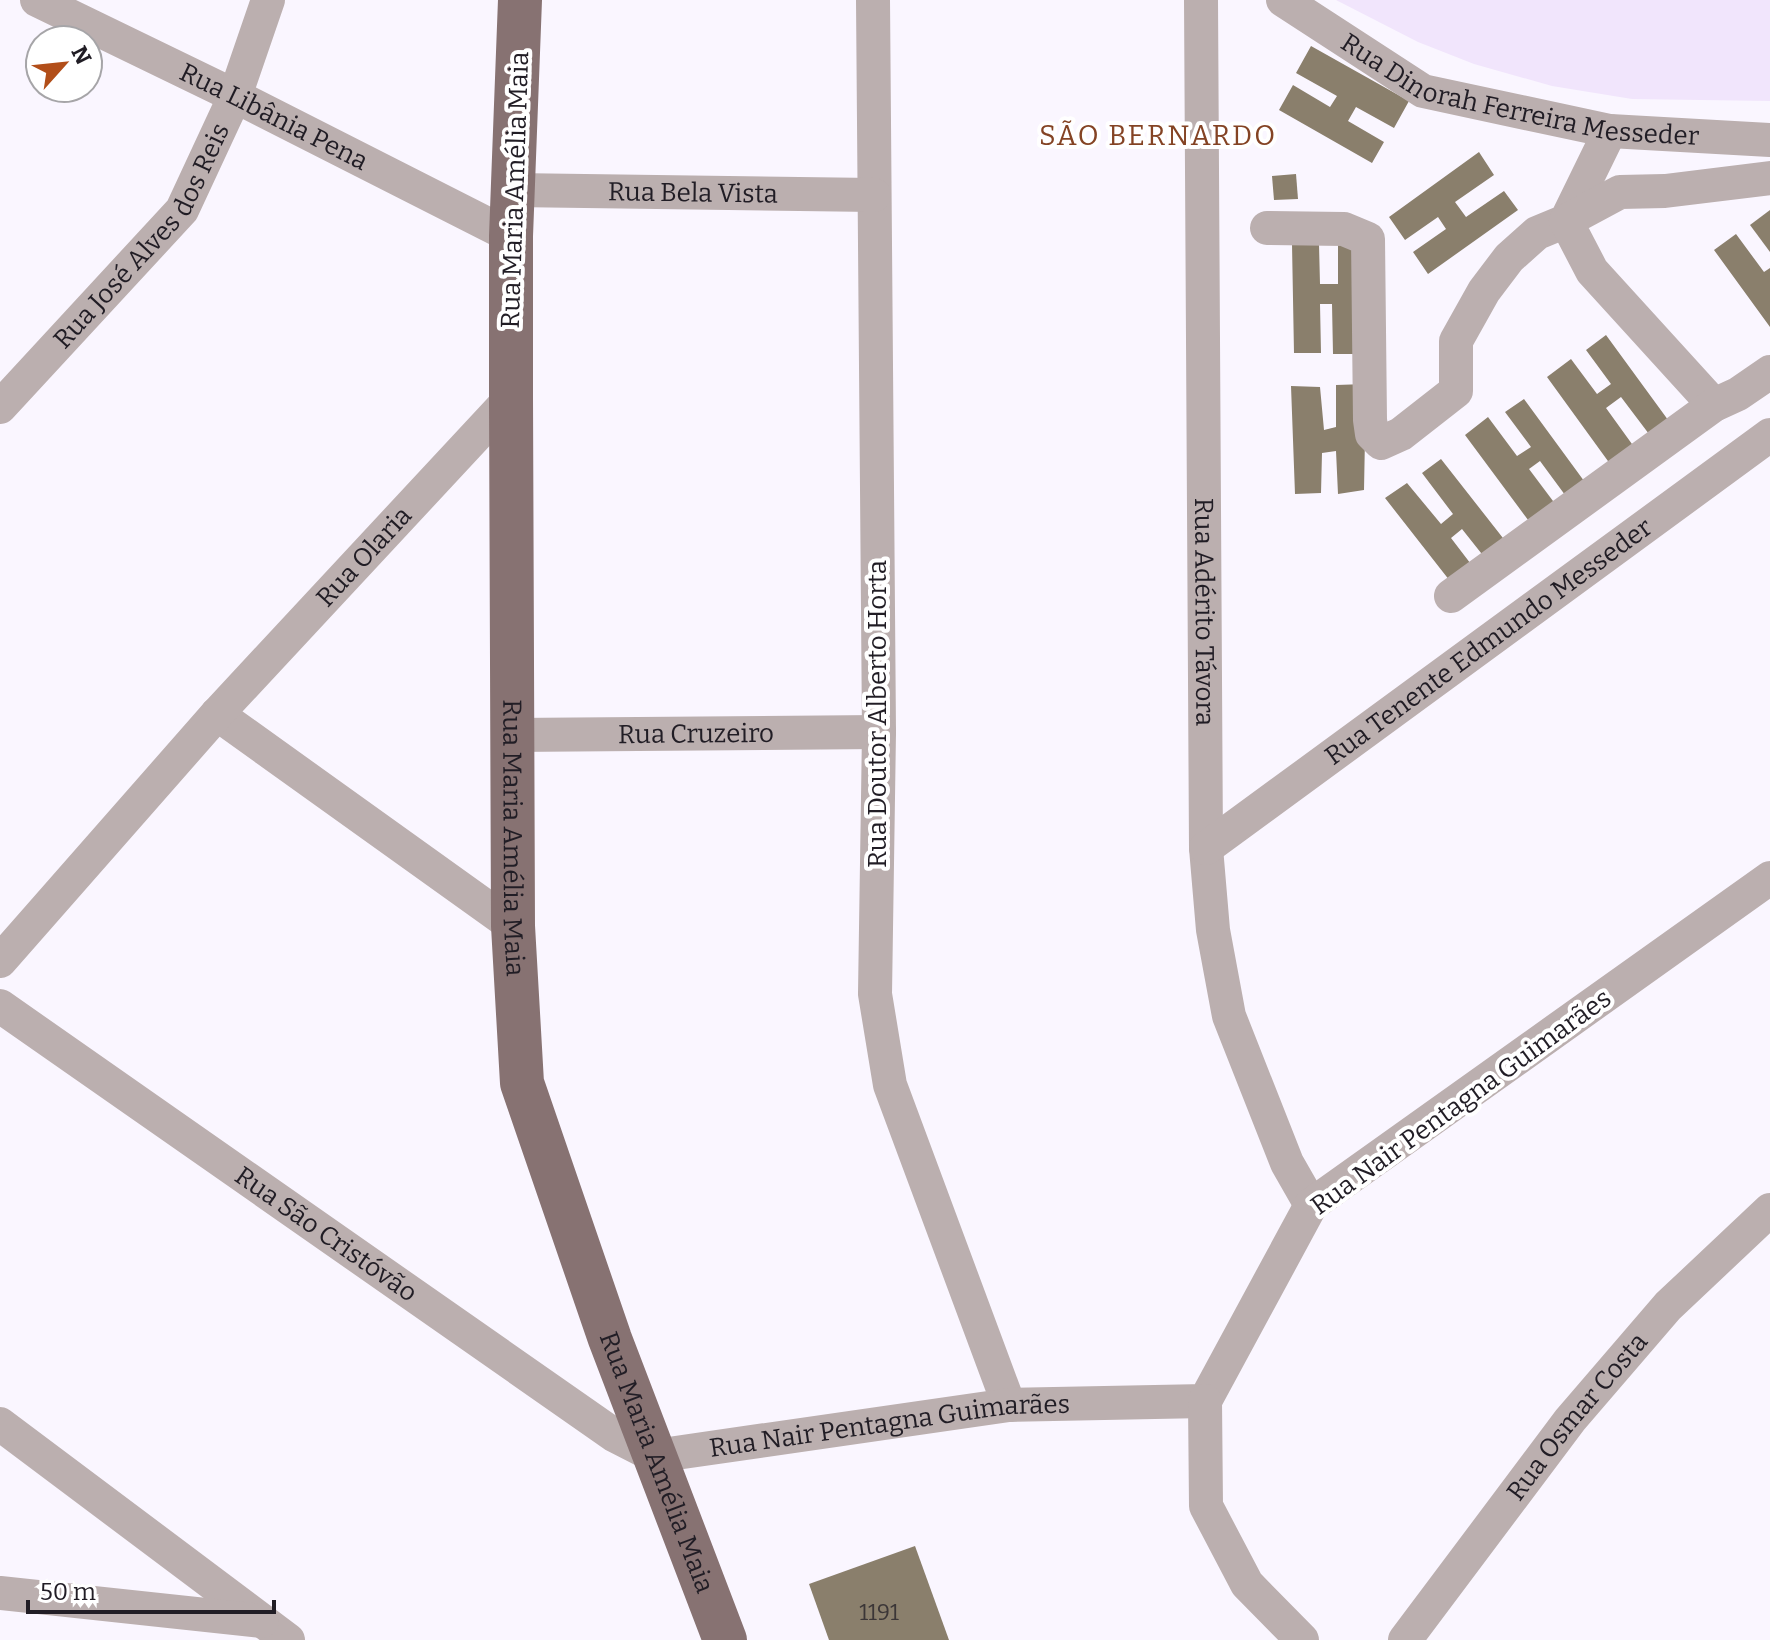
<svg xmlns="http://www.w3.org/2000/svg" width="1770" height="1640" font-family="Bitter,serif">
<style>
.built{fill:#f1e5fc}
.building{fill:#8a7f6c}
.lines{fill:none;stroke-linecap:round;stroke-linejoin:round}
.minor{stroke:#bbafaf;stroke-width:34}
.major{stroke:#877272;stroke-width:44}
.labels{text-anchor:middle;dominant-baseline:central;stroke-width:8;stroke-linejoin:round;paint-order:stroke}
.number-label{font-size:22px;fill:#3b3637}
.street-label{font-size:26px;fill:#211d25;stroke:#fff}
.neighbourhood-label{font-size:28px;letter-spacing:2px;fill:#844324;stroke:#fff}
</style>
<rect width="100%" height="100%" fill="#faf6ff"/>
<polygon class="built" points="1336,0 1770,0 1770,101 1632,99 1552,86 1474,64 1418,42"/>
<g class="building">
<polygon points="1311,46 1409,101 1394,128 1356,107 1348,121 1384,142 1372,163 1279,110 1293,85 1330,107 1337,96 1296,73"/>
<polygon points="1479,152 1494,175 1455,202 1466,217 1504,191 1518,210 1428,274 1413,252 1446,229 1438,217 1405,240 1389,217"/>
<polygon points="1296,174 1298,199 1274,200 1272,176"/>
<polygon points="1770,210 1770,252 1750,225"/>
<polygon points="1736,234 1764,272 1770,268 1770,327 1714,250"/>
<polygon points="1338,240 1363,240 1364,354 1333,354 1332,304 1320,304 1321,353 1294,353 1292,244 1319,244 1320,284 1338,284"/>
<polygon points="1606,335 1671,424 1652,438 1621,397 1606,408 1637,451 1613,468 1547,377 1571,359 1597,394 1611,384 1586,350"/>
<polygon points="1366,384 1364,490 1338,494 1336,451 1322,453 1321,493 1295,494 1291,386 1320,387 1324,430 1336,427 1336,385"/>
<polygon points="1524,399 1587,485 1568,499 1540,461 1529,469 1559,509 1534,528 1465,435 1488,417 1517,456 1531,447 1505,412"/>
<polygon points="1441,459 1510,547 1489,563 1462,529 1451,538 1477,572 1457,590 1385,498 1407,483 1441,524 1453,514 1422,473"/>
<polygon points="915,1546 949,1640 829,1640 809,1584"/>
</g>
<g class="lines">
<g class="minor">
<path id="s1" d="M37 0 235 96 511 236"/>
<polyline points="873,0 879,732 875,994 890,1085 1009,1405"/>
<path id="s2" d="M1201 0 1206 848 1213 930 1229 1016 1287 1163 1311 1205"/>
<path id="s3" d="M1283 0 1423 91 1610 131 1770 140"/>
<path id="s4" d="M513 190 874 195"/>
<polyline points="1267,228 1344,229 1368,239 1370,420 1372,434 1381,443 1401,434 1456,391 1456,341 1484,291 1509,258 1537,233 1566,221 1610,131"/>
<polyline points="1714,405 1592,271 1566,221 1620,192 1665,191 1770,178"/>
<path id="s5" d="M0 407 182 210 235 96 268 0"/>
<polyline points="1451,596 1714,405 1738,394 1770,372"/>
<polyline points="217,714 513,926"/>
<path id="s6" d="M512 735 879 732"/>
<path id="s7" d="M1206 848 1770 435"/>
<path id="s8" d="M0 961 217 714 511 398"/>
<path id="s9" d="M0 1006 614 1435 655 1456 1009 1405 1205 1401 1311 1205 1770 878"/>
<polyline points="1205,1401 1206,1506 1247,1584 1302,1640"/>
<polyline points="0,1424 288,1640"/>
<polyline points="0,1593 262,1621"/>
<path id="s10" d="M1405 1640 1570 1420 1668 1306 1770 1210"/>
</g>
<path class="major" id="s11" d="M520 0 511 236V398L513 926 522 1083 610 1339 725 1640"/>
</g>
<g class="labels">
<g class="number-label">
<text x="879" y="1612">1191</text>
</g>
<g class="street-label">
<text stroke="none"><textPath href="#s3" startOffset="260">Rua Dinorah Ferreira Messeder</textPath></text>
<text stroke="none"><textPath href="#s1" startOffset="264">Rua Libânia Pena</textPath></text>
<text transform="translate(515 190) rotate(-88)">Rua Maria Amélia Maia</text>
<text stroke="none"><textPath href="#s4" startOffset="180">Rua Bela Vista</textPath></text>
<text stroke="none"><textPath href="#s5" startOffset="224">Rua José Alves dos Reis</textPath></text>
<text stroke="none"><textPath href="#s8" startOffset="544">Rua Olaria</textPath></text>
<text stroke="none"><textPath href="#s2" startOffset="612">Rua Adérito Távora</textPath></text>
<text stroke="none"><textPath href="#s7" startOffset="350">Rua Tenente Edmundo Messeder</textPath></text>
<text transform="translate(877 714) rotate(-90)">Rua Doutor Alberto Horta</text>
<text stroke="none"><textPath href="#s6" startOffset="184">Rua Cruzeiro</textPath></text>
<text stroke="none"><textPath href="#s11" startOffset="838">Rua Maria Amélia Maia</textPath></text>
<text transform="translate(1461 1102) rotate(-36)">Rua Nair Pentagna Guimarães</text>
<text stroke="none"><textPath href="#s9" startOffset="398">Rua São Cristóvão</textPath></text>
<text stroke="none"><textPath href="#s10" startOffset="282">Rua Osmar Costa</textPath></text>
<text stroke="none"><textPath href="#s9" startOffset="1032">Rua Nair Pentagna Guimarães</textPath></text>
<text stroke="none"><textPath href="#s11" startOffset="1486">Rua Maria Amélia Maia</textPath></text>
</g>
<g class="neighbourhood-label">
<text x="1158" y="135">SÃO BERNARDO</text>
</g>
</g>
<g transform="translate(64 64) rotate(63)"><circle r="38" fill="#ffffff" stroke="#a6a5a8" stroke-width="2"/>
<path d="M0-6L14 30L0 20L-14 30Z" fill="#b24e19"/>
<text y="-12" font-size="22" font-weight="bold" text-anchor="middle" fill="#211d25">N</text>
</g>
<path d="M28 1600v12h246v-12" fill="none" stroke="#211d25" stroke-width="4"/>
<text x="40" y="1600" font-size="24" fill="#211d25" stroke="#ffffff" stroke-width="6" paint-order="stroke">50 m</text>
</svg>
